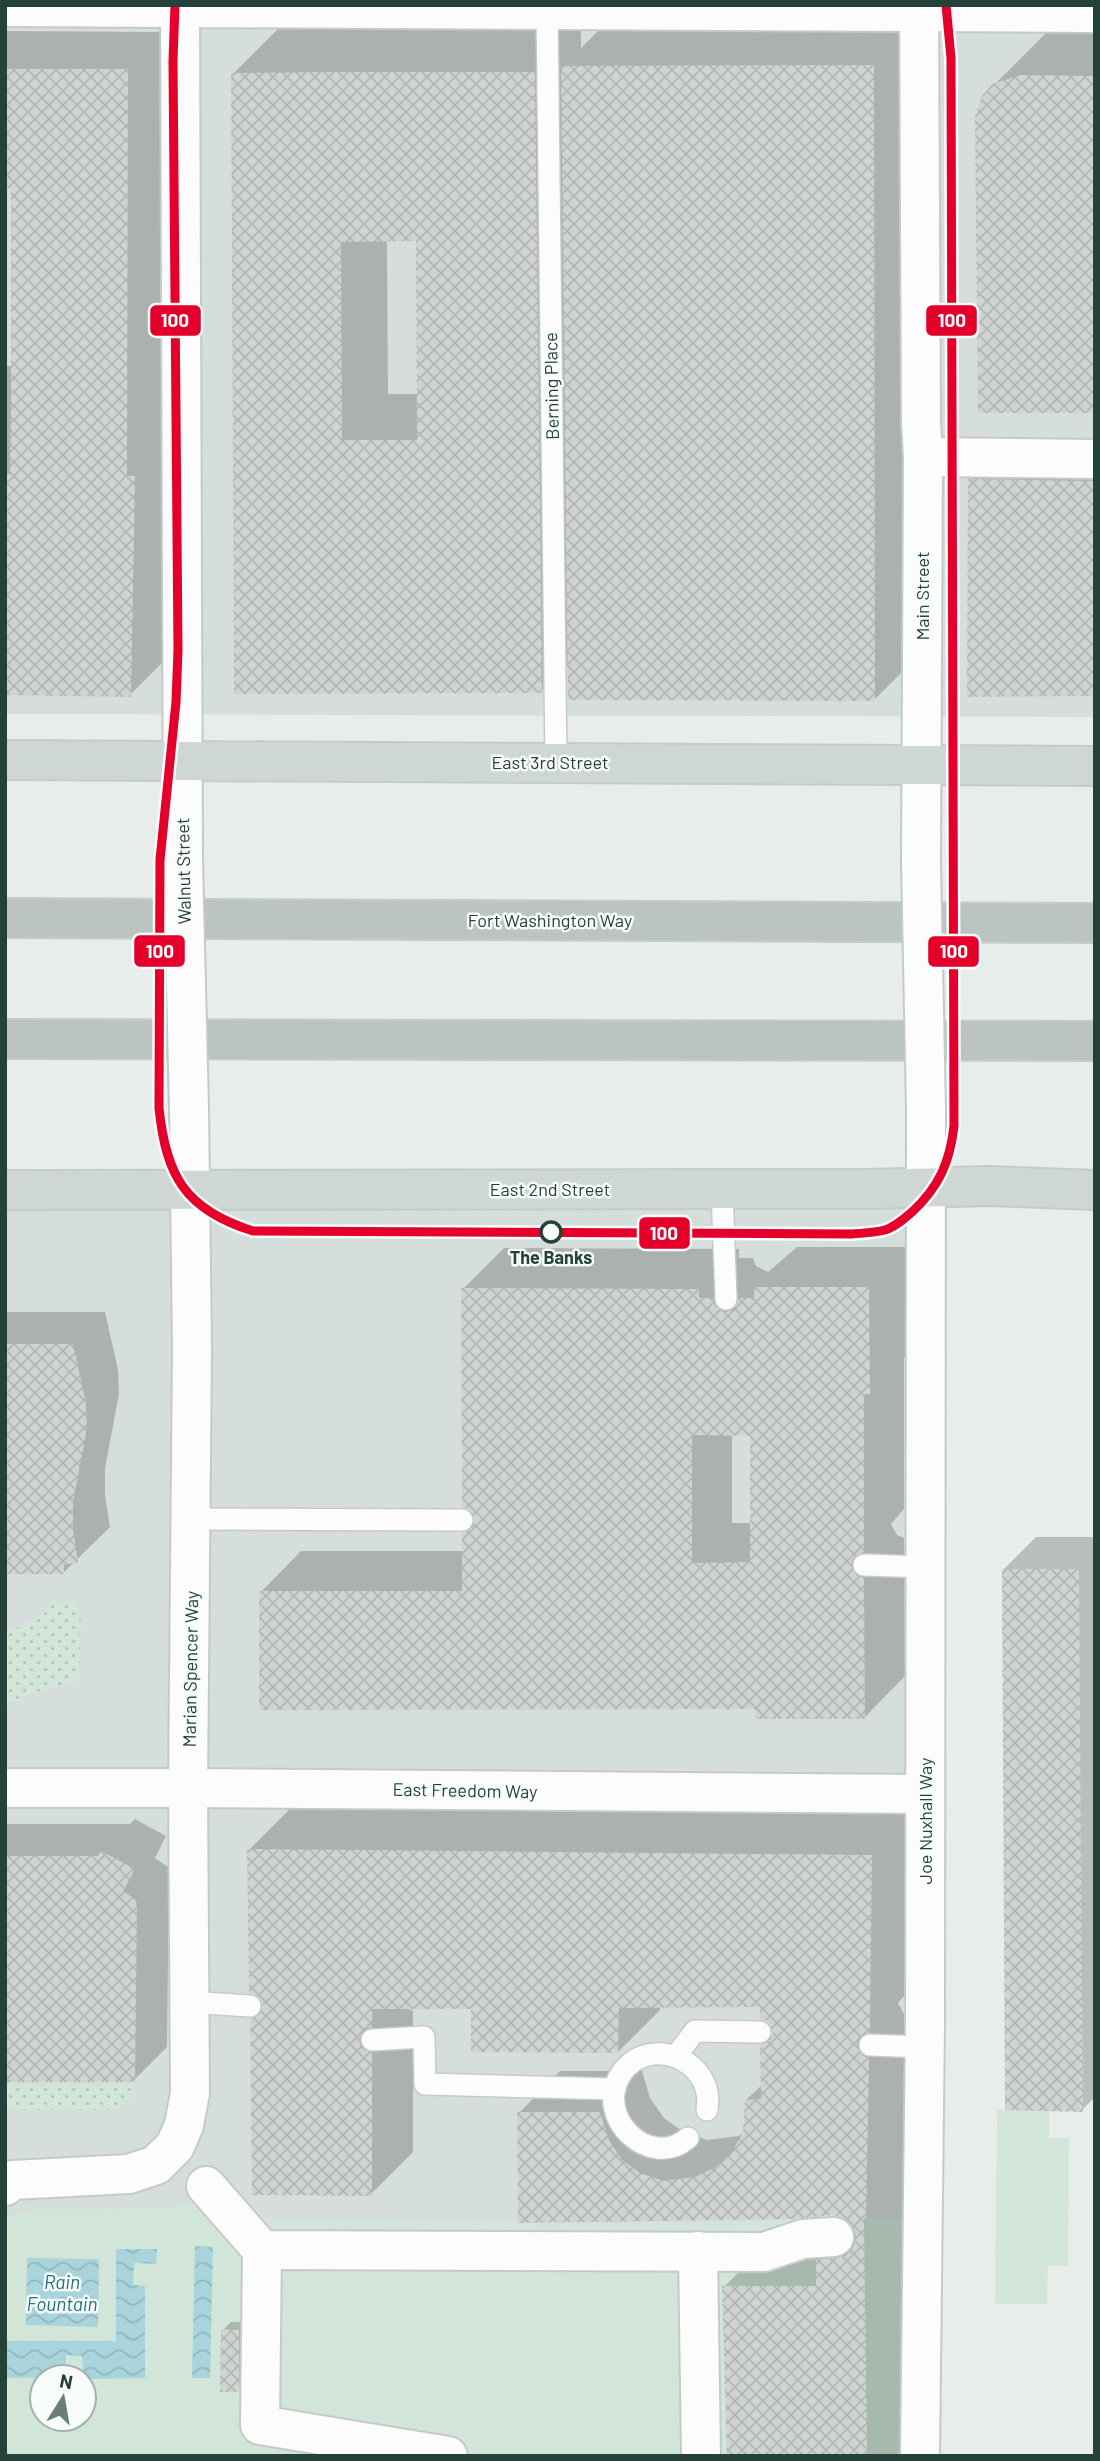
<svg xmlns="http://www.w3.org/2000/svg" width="1100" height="2461" font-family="Barlow,sans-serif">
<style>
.built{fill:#d6dedb;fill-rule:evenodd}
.park{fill:#d1e6d8;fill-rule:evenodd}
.garden{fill:url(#garden-dots)}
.water{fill:url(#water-waves)}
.shadow{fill:#0003;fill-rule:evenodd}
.building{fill:url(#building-cross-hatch);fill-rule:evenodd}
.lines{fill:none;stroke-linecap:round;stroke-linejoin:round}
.lane-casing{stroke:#c5cac8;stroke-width:24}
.street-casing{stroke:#c5cac8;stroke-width:42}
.secondary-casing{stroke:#c3cbc8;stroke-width:42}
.primary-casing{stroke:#c3ccc9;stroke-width:42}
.highway-casing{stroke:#c3ccc9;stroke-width:42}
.lane{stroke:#fcfcfc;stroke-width:21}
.street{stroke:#fcfcfc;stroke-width:38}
.secondary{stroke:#fcfcfc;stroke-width:38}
.primary{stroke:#cfd7d5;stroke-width:38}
.highway{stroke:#bcc4c2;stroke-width:38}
.secondary-bridge-casing{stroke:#c3cbc8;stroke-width:42;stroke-linecap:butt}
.secondary-bridge{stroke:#fcfcfc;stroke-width:38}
.tram-1-casing{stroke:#f7fbf9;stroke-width:14}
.tram-1{stroke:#e4002b;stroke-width:9}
.stop-dot{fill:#f7fbf9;stroke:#24423a;stroke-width:3.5}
.labels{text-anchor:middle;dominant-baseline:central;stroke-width:5;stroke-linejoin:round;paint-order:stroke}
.street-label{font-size:18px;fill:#24423a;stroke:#f7fbf9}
.stop-label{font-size:18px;font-weight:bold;fill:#24423a;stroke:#f7fbf9}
.water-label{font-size:19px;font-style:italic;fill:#1c6f80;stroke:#f7fbf9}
.line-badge{stroke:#f7fbf9;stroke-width:2.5}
.badge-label{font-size:19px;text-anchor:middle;font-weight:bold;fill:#fff}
</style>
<defs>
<pattern id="garden-dots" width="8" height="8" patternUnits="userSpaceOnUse" patternTransform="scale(1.75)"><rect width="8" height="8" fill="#d1e6d8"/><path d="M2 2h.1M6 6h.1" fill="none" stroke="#b3c6ba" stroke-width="1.8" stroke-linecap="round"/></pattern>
<pattern id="water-waves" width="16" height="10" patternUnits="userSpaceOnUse" patternTransform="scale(1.75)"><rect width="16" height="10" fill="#a9d4db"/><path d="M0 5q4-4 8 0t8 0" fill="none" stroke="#91b7bd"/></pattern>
<pattern id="building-cross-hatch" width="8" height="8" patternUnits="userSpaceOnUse" patternTransform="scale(1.75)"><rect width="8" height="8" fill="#cfd4d2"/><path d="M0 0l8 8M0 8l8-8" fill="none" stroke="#b2b7b5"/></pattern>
</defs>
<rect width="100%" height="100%" fill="#e8edeb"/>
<g class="built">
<polygon points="5,5 1095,5 1095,717 5,714"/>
<path d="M926 1187 920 2423 5 2456V1190ZM42 2377H84V2419H42Z"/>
</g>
<g class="park">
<polygon points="997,2110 1049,2110 1049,2138 1069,2138 1068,2266 1048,2266 1047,2304 995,2304"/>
<path d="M194 2196 239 2219 679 2223 866 2218 923 2220 920 2456H5V2218L37 2210 175 2209ZM42 2377H84V2419H42Z"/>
</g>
<g class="garden">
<path d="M62 1599C72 1600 78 1601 81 1611L79 1681 30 1694 5 1707V1633L24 1625Z"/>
<polygon points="5,2085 134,2085 131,2099 113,2110 5,2110"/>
</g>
<g class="water">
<polygon points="195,2246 213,2247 210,2378 192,2378"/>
<polygon points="116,2249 157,2249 156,2264 134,2263 133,2285 145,2286 145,2378 84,2379 82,2356 66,2355 66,2377 5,2378 5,2341 116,2341"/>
<polygon points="27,2258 99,2259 98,2327 26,2325"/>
</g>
<g class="shadow">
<path d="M918 21 919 655 875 699 570 663 541 691 235 692 233 74 280 27 581 26V48L607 22ZM387 240H418V394H388Z"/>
<polygon points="1095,22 1095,411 994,85 1048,31"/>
<polygon points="5,31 166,32 168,657 130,695 5,693 5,366 12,366 12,186 5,186"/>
<polygon points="1003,447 1095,448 1095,694 970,480"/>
<path d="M797 1247H909L910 1351 904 1358V1509L891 1524 897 1535 904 1538 905 1676 865 1717 757 1707 261 1592 301 1551H463V1534L476 1521 463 1289 504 1248 739 1249V1258H753L756 1266 768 1272ZM732 1434H752V1523H732Z"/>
<polygon points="5,1312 105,1312 118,1370 119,1394 105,1468 105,1496 110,1527 63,1573 5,1573"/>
<polygon points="1036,1537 1095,1537 1095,2097 1082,2110 1003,1570"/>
<polygon points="291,1808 913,1814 911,1988 898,2003 904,2014 910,2016 909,2456 728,2456 724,2287 766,2245 833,2245 854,2224 844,2216 833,2213 520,2221 519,2113 560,2071 642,2071 650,2098 664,2118 682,2131 707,2140 738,2136 744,2133 746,2100 762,2085 762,2046 774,2034 762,2005 660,2006 660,2010 618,2052 473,2008 405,2007 413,2011 413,2152 371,2194 252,2020 265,2006 249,1850"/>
<polygon points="135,1819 166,1836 155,1858 168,1867 169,1875 167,2047 134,2080 5,2080 5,1824 130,1824"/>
<polygon points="231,2322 247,2322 246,2382 238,2390 223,2330"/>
</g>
<g class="building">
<polygon points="874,65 875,701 568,700 561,66"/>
<polygon points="5,69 128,69 127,476 135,476 131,697 5,695 5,474 10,474 11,403 11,188 5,188"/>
<path d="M340 72H535L542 693 234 694 231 73ZM416 241 417 440H342L341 242Z"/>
<polygon points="1021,75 1095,76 1095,413 978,413 975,117 982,96 992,84"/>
<polygon points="968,479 1095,481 1095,696 967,697"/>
<path d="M754 1287H869L870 1394H864V1552L853 1558 851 1565 857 1576 864 1578 865 1719H755V1709L259 1710V1591H462V1533L473 1527 475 1519 469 1509 462 1507 461 1288 699 1289V1298H713L715 1306 726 1312 733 1310 739 1298H754ZM692 1435 750 1436V1562L692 1563Z"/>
<polygon points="5,1344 73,1344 86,1403 87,1428 73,1502 73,1530 78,1562 64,1565 64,1574 5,1574"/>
<polygon points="1002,1569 1079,1569 1083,2112 1005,2110"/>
<polygon points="247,1849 872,1855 870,2032 859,2038 857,2045 863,2056 869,2058 866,2218 864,2218 867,2456 727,2456 722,2286 816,2286 816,2260 846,2256 854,2246 856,2235 852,2225 844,2218 833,2215 793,2219 518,2223 517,2112 600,2112 609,2140 622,2160 640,2173 664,2181 695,2177 714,2168 732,2152 743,2132 745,2100 761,2099 760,2045 771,2039 773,2032 767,2021 760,2019 760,2007 619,2008 618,2053 471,2052 471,2009 372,2009 372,2027 364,2029 359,2040 361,2048 372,2053 372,2196 252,2195 250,2019 260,2014 263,2006 258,1996 249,1993"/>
<polygon points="101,1851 135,1869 123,1891 136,1900 137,1908 135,2082 5,2082 5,1856 98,1856"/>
<polygon points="221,2329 239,2330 239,2392 220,2392"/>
</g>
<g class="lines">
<g class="lane-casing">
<g id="lane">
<polyline points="547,10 556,762"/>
<polyline points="722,1189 726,1299"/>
<polyline points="191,1519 462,1520"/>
<polyline points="864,1565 925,1567"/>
<polyline points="189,2002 250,2006"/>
<polyline points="372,2040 424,2037 425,2084 615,2089"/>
<polyline points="870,2045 925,2047"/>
<polyline points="676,2056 695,2031 760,2032"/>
<path d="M688 2138C650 2171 593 2117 621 2074 649 2032 716 2061 707 2110"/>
</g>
</g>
<g class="street-casing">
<g id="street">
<polyline points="923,457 1095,459"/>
<polyline points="188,1788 925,1794"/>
<polyline points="206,2186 262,2250 764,2252 803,2239 834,2237"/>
<polyline points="262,2250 260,2425 448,2456"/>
<polyline points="698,2251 701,2456"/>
</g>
</g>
<g class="secondary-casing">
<g id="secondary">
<polyline points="180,5 183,860"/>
<polyline points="919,5 921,423 923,457 921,862"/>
<polyline points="5,7 1095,13"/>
<polyline points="5,1788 188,1788"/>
<polyline points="5,2186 12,2180 129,2174 156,2165 175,2146 184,2125 190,2093 188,1788 192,1348 189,1108"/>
<polyline points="920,2456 925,2024 926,1110"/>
</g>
</g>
<g class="primary-casing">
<g id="primary">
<polyline points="5,760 1095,766"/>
<polyline points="5,1190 866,1189 990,1186 1095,1190"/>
</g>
</g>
<g class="highway-casing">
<g id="highway">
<polyline points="5,918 1095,923"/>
<polyline points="5,1039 1095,1041"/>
</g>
</g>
<use href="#lane" class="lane"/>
<use href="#street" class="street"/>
<use href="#secondary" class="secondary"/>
<use href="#primary" class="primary"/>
<use href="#highway" class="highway"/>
<g class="secondary-bridge-casing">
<g id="secondary-bridge">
<polyline points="183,860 189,1108"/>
<polyline points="921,862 926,1110"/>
</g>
</g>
<use href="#secondary-bridge" class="secondary-bridge"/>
<g class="tram-1-casing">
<path id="tram-1" d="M175 5 173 61 178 650 176 702 160 860 159 1108C166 1177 186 1210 253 1231L852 1234C863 1233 874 1233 885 1230 895 1227 904 1219 912 1212 939 1187 950 1162 954 1126L951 58 946 5"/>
</g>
<use href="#tram-1" class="tram-1"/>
</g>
<circle class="stop-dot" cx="551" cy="1232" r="10"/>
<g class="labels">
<g class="street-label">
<text transform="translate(551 386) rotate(-91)">Berning Place</text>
<text transform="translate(922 596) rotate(-90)">Main Street</text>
<text x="550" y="762">East 3rd Street</text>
<text transform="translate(183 871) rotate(-91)">Walnut Street</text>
<text x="550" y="920">Fort Washington Way</text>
<text x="550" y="1189">East 2nd Street</text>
<text transform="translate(190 1669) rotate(-89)">Marian Spencer Way</text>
<text transform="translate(465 1790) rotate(1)">East Freedom Way</text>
<text transform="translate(925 1821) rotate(-90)">Joe Nuxhall Way</text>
</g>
<g class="stop-label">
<text x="551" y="1257">The Banks</text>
</g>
<g class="water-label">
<text x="62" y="2281">Rain<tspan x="62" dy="22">Fountain</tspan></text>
</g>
</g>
<g class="line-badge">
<rect x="925" y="304" width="53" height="33" rx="7" fill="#e4002b"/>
<rect x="149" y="304" width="53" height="33" rx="7" fill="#e4002b"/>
<rect x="133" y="934" width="53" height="34" rx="7" fill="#e4002b"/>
<rect x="927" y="935" width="53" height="33" rx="7" fill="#e4002b"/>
<rect x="638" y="1216" width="53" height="34" rx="7" fill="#e4002b"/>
</g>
<g class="badge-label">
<text x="952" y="327">100</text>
<text x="175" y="327">100</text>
<text x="160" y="958">100</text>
<text x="954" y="958">100</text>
<text x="664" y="1240">100</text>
</g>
<rect width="1100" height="2461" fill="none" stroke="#24423a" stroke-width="14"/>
<g transform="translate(63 2398) rotate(11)"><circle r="33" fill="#f7fbf9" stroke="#a3b1ad" stroke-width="2"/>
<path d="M0-5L12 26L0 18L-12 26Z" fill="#697e78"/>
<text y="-10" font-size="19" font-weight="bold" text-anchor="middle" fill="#24423a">N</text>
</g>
</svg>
